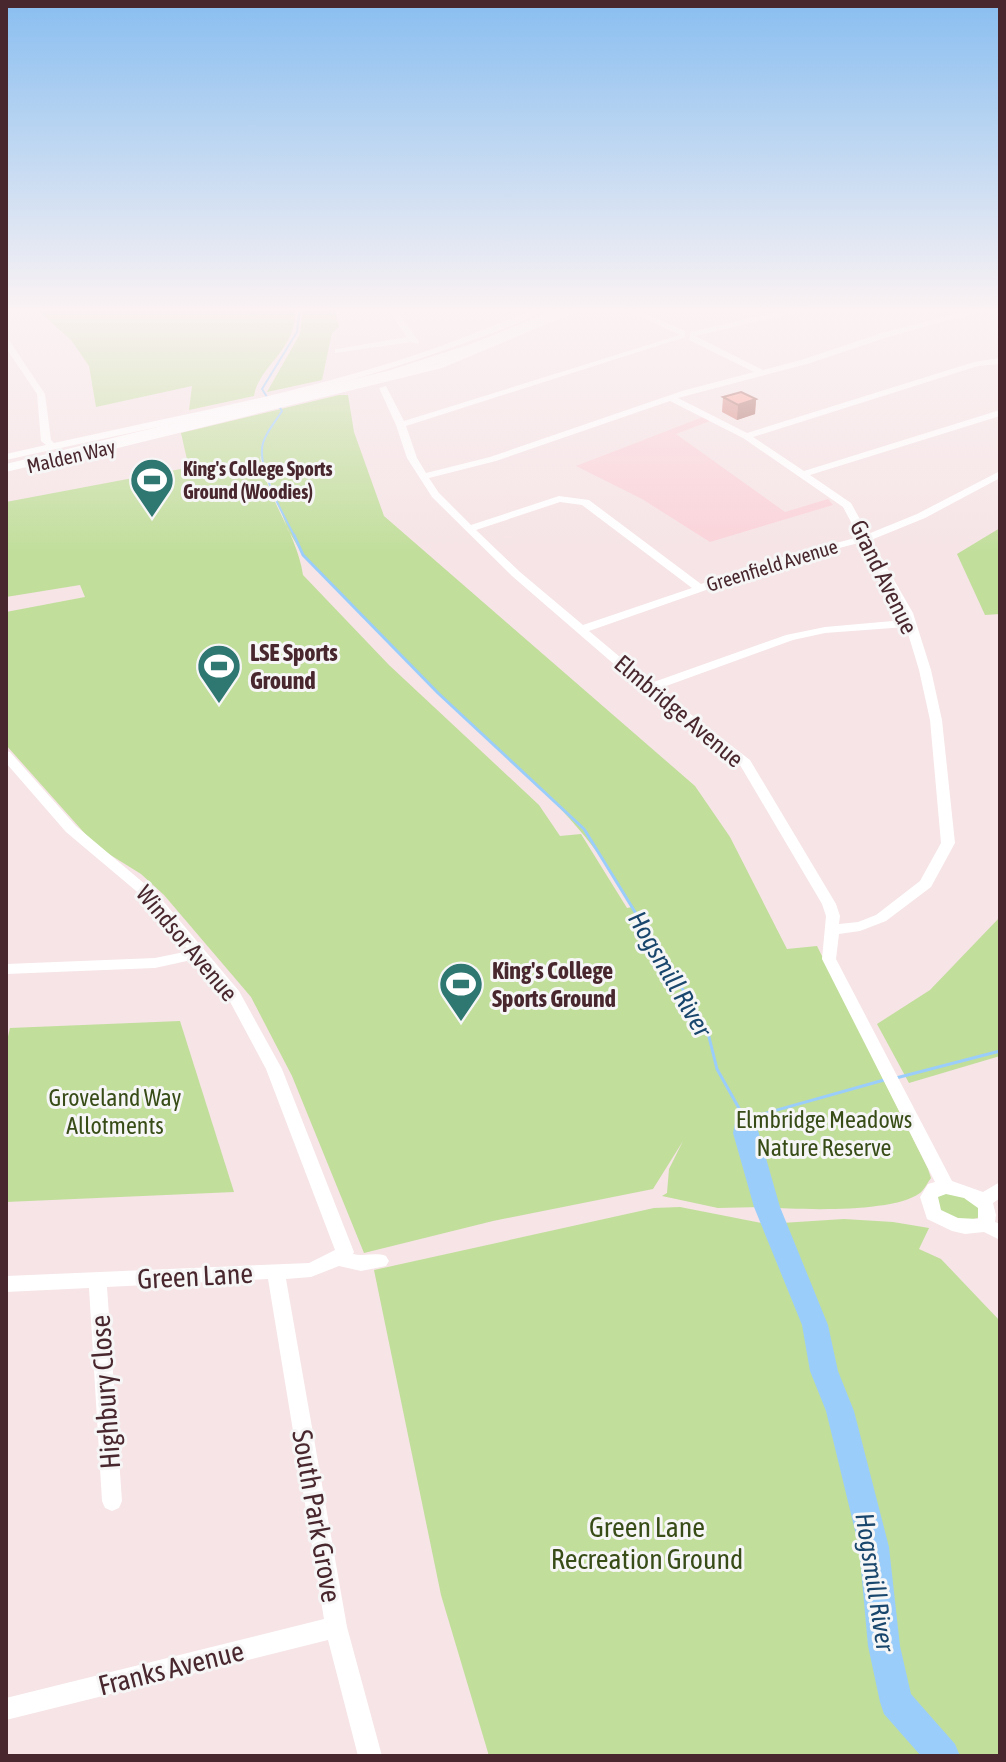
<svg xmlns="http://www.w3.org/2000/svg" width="1006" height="1762" font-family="'Asap Condensed',sans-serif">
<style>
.built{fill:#fad3d9}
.green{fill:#c1de9b;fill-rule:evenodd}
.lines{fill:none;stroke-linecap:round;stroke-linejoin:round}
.stream-far1{stroke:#9bcdfb;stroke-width:2}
.stream{stroke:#9bcdfb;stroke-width:3}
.river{fill:#9bcdfb;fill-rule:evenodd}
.minor{fill:#fff;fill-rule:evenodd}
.highway{fill:#fff;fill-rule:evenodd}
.wall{fill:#d68b83}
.shaded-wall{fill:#ae716a}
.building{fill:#f9a298;stroke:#ae716a;stroke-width:2}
.labels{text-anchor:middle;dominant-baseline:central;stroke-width:6;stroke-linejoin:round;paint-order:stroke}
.far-street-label{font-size:20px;fill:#49272e;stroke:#f6f6f6}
.far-poi-label{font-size:20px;font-weight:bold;fill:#49272e;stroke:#f6f6f6;text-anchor:start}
.street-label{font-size:24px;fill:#49272e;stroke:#f6f6f6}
.poi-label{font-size:24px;font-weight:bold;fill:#49272e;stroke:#f6f6f6;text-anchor:start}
.park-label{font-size:24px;fill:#384c17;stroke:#f6f6f6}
.water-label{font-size:26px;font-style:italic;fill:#19466c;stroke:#f6f6f6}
.near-street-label{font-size:28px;fill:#49272e;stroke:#f6f6f6}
.near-park-label{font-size:28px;fill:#384c17;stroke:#f6f6f6}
</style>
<rect width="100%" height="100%" fill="#f6e4e6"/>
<polygon class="built" points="703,417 710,421 676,434 785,512 828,499 833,505 710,542 642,499 576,466"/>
<g class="green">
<path d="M34 307H295C298 351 260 363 254 396L189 410 192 386 96 407 89 366 71 340Z"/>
<polygon points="303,307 334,307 339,327 332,333 322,380 267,392 300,334"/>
<path d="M339 395H348L354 432 384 516 695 786 730 837 787 949 817 946 928 1169 931 1178C928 1182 924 1190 920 1193 894 1213 799 1210 767 1207L754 1165 750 1168 762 1207 718 1208 662 1196 667 1193 669 1169 683 1141 653 1189 493 1221 364 1253 292 1076 251 997 164 895 141 874 96 846 6 745V612L85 597 80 585 6 597V502L186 468 188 464 181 433ZM260 455 288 530 303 555C350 600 393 650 440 695 513 765 583 815 632 907L627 908 581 834 560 836 539 805 389 665 303 575C297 533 266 498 260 455Z"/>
<polygon points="1000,528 1000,614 985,615 957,554"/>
<polygon points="1000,917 1000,1056 909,1083 877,1024 930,990"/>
<polygon points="180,1021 234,1192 6,1202 6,1045 10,1028"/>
<polygon points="943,1193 967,1197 980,1209 981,1217 965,1221 941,1213 936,1197"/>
<polygon points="680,1207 766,1224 844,1219 893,1222 929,1228 919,1249 941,1259 1000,1321 1000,1756 489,1756 441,1595 374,1270 654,1208"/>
</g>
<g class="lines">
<g class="stream-far1">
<polyline points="267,397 262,389 297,332 300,307"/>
<path d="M279 406 282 411C276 421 266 432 263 443 256 468 284 516 295 537"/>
</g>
<g class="stream">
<polyline points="294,535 303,555 438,693 584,829 707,1029 717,1069 745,1119 884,1080"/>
<polyline points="896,1078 1000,1051"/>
</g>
<polygon class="river" points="745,1110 753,1113 780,1207 828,1325 838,1371 854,1411 889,1547 900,1646 911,1694 955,1744 960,1756 921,1756 884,1714 880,1702 868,1646 859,1547 826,1411 810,1371 802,1325 754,1207 733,1133 737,1113"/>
<g class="minor">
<polygon points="386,307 394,307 419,342 418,344 411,342 335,353 335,349 338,349 407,337"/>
<path d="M539 307H549C521 325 475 339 442 351 301 401 152 427 6 460V454L46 445 41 441 37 394 6 348V340H9L45 394 51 440 54 443C175 416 297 394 415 355 457 341 498 324 539 307Z"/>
<polygon points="577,307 587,307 442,368 69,460 64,457 436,364"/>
<path d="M620 307H630L685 331V337L406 426 417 458 426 473 490 457 682 391 754 372 689 340 691 332 798 307H810L809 309 695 336 763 370 801 360 882 333 983 307H994L888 337 807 364 678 398 747 433 974 362 1000 358V364L978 366 753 437 804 471 1000 410V416L810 475 851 503 868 534 917 514 1000 471V478L925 518 871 540 913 613 931 670 942 720 955 843 931 887 886 921 860 931 839 934 836 959 952 1181 983 1192 1000 1182V1198L993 1203 996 1215 995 1222 1000 1224V1240L984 1232 965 1234 952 1231 927 1219 920 1197 928 1184 935 1182 822 959 826 916 822 904 740 765 645 691 512 576 432 497 407 458 396 425 379 388 386 386 404 421 680 335ZM670 401 743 438 843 507 859 537 775 559 701 584 589 500 559 496 471 525 439 493 429 478 496 461ZM560 502 582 505 692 588 583 625 520 572 476 530ZM862 542 904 620 825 627 786 635 651 683 589 631 783 563ZM906 627 919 670 930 720 941 843 920 881 876 915 858 922 839 924 840 916 836 904 750 760 658 689 793 640 825 633ZM946 1194 964 1198 978 1208V1219L958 1218 941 1210 938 1197Z"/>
<path d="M6 751 10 752 76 826 158 895 239 991 282 1069 354 1252 353 1254C364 1257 375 1252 386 1256L389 1261 386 1266 361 1271 339 1266 311 1277 286 1279 347 1627 382 1756H358L328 1640 6 1720V1698L324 1619 268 1279 107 1287 122 1501 119 1508 112 1511 105 1508 102 1501 89 1288 6 1292V1276L309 1263 335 1250 266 1069 228 998 196 959 155 968 6 974V964L155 958 189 951 148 901 66 832 6 763Z"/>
</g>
<polygon class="highway" points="563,307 578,307 479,350 395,377 6,472 6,464 387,371 471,344"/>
</g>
<polygon class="wall" points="723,397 756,399 755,414 737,420 722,412"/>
<g class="shaded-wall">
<polygon points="756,399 755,414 737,420 738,405"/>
<polygon points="6,1313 8,1360 6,1361"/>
</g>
<polygon class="building" points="741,392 756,399 738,405 723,397"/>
<linearGradient id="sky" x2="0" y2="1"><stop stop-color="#89bef0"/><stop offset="0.56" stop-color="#fbf3f4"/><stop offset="1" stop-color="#fbf3f4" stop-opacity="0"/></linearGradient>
<rect width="1006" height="553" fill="url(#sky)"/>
<defs>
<g id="stadium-pin" transform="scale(2.3)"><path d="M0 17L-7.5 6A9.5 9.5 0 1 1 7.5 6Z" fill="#2f7771" stroke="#f6f6f6"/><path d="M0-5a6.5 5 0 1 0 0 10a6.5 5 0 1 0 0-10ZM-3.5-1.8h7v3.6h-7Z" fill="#fff"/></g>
</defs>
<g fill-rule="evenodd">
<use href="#stadium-pin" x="152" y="480"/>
<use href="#stadium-pin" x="219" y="666"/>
<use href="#stadium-pin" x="461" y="984"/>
</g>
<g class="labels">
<g class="far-street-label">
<text transform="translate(71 456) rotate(-13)">Malden Way</text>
<text transform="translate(772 565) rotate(-17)">Greenfield Avenue</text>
</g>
<g class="far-poi-label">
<text x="183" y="468">King's College Sports<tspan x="183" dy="23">Ground (Woodies)</tspan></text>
</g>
<g class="street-label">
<text transform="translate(884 577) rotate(64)">Grand Avenue</text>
<text transform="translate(679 711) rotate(40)">Elmbridge Avenue</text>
<text transform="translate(187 943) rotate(50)">Windsor Avenue</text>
</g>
<g class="poi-label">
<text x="250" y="652">LSE Sports<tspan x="250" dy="28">Ground</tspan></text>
<text x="492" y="970">King's College<tspan x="492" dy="28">Sports Ground</tspan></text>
</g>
<g class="park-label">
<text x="115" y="1097">Groveland Way<tspan x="115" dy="28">Allotments</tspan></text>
<text x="824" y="1119">Elmbridge Meadows<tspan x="824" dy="28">Nature Reserve</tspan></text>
</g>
<g class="water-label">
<text transform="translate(670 974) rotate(60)">Hogsmill River</text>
<text transform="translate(875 1582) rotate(81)">Hogsmill River</text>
</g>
<g class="near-street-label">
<text transform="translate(195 1276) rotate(-3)">Green Lane</text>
<text transform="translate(105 1392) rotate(-94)">Highbury Close</text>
<text transform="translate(317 1516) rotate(80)">South Park Grove</text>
<text transform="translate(171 1668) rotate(-14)">Franks Avenue</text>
</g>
<g class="near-park-label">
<text x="647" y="1527">Green Lane<tspan x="647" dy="32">Recreation Ground</tspan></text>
</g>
</g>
<rect width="1006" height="1762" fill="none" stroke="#49272e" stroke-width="16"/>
</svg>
